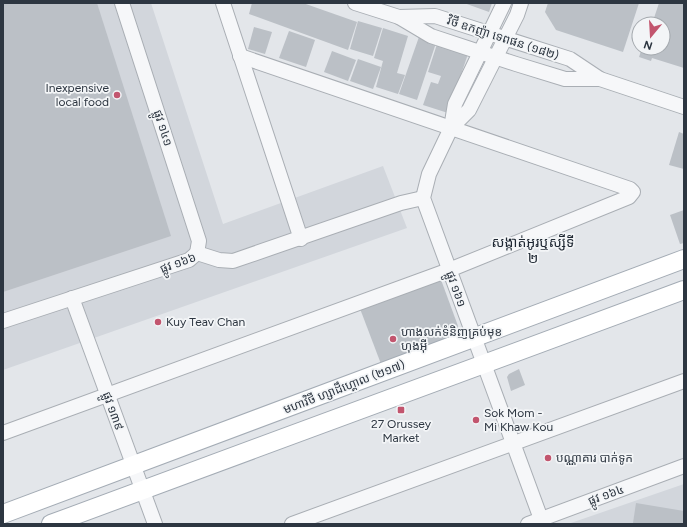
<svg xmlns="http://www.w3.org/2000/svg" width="687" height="527" font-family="Figtree,'Noto Sans Khmer',sans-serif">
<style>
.built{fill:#d2d6dc}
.building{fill:#bbc0c6}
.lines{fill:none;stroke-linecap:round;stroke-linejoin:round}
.minor-casing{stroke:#a9aeb4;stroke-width:16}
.major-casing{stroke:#a4acb5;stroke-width:20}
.minor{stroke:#f6f7f9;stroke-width:14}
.major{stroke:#fff;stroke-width:18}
.poi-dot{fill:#c2556e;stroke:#f3f5f7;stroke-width:1.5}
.labels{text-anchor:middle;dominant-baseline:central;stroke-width:3.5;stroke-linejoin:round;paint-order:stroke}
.street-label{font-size:12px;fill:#2d3641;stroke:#f3f5f7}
.poi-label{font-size:12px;fill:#2d3641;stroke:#f3f5f7;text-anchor:start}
.quarter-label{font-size:14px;fill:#1e2732;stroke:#f3f5f7}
</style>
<rect width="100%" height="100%" fill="#e3e6ea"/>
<g class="built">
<polygon points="3,3 151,3 223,224 383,166 407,228 3,370"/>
<polygon points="684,484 684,524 568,524"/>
</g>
<g class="building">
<polygon points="3,3 97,3 171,236 3,292"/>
<polygon points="252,3 303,3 357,22 348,50 249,14"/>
<polygon points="464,3 492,3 489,12"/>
<polygon points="548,3 639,3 623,52 556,30 545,12"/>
<polygon points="659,3 684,3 684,68 652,58 651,61 639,57 642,48 663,48 663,24 652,24"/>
<polygon points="358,21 382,28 373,56 350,49"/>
<polygon points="254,27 272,32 265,54 248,49"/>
<polygon points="383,28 408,36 397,73 405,75 398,94 376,87 383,61 374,58"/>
<polygon points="289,31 315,40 306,67 279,58"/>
<polygon points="420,34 437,40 417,100 399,94"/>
<polygon points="438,41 469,51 448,113 423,105 431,82 438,84 441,76 428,72"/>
<polygon points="332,51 356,60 348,81 324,72"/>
<polygon points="358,59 381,67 373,89 350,81"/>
<polygon points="679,132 684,134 684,169 669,165"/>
<polygon points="684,210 684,243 680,244 670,215"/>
<polygon points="440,277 458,326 455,335 452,337 381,364 359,306"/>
<polygon points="519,369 525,385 511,391 507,377 509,374"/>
<polygon points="636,503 684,511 684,524 633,523"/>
</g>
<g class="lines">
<g class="minor-casing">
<g id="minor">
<polyline points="122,3 199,241 197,253"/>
<polyline points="223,3 301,239"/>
<polyline points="355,3 399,17 431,36 516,64 565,79 600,79"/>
<polyline points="504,3 455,104 451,128 429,174 423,198 541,519"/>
<polyline points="399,17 435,16 570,59 600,79 684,107"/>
<polyline points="451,128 469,110 517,15 521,3"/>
<polyline points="197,253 219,260 233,261 401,203 423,198"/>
<polyline points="72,298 155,524"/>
<polyline points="3,321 189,260 197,253"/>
<polyline points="3,433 449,270 629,197 633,192 630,189 240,56"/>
<polyline points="292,524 684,381"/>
<polyline points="528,524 684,466"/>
</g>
</g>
<g class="major-casing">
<g id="major">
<polyline points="3,514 684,259"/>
<polyline points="51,524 684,290"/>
</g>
</g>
<use href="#minor" class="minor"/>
<use href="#major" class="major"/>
</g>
<g class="poi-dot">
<circle cx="117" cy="95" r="4"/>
<circle cx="158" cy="322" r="4"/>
<circle cx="393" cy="339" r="4"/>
<rect x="397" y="406" width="8" height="8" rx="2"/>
<circle cx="476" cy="420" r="4"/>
<circle cx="548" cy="458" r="4"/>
</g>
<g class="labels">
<g class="street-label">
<text transform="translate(503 38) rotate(18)">វិថី ឧកញ៉ា ទេពផន (១៨២)</text>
<text transform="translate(163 128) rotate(72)">ផ្លូវ ១៤១</text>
<text transform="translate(178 263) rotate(-20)">ផ្លូវ ១៦៦</text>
<text transform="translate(456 289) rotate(70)">ផ្លូវ ១៦១</text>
<text transform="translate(344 387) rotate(-21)">មហាវិថី ហ្សាដឹហ្គោល (២១៧)</text>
<text transform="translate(113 411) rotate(70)">ផ្លូវ ១៣៩</text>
<text transform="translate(606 495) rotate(-20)">ផ្លូវ ១៦៤</text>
</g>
<g class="poi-label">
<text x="109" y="88" text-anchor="end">Inexpensive<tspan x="109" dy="14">local food</tspan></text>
<text x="166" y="322">Kuy Teav Chan</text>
<text x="401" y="332">ហាងលក់ទំនិញគ្រប់មុខ<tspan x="401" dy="14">ហុងអ៊ី</tspan></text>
<text x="484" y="413">Sok Mom -<tspan x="484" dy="14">Mi Khaw Kou</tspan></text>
<text x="401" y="424" text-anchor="middle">27 Orussey<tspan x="401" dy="14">Market</tspan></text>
<text x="556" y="458">បណ្ណាគារ បាក់ទូក</text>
</g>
<g class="quarter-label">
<text x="533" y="242">សង្កាត់អូរឬស្សីទី<tspan x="533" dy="16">២</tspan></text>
</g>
</g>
<rect width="687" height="527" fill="none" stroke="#2d3641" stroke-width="8"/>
<g transform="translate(651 36) rotate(198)"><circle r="19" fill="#f3f5f7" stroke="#a4a9ae"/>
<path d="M0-3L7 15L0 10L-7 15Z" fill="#c2556e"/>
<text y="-6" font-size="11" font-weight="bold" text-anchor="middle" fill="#2d3641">N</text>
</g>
</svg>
